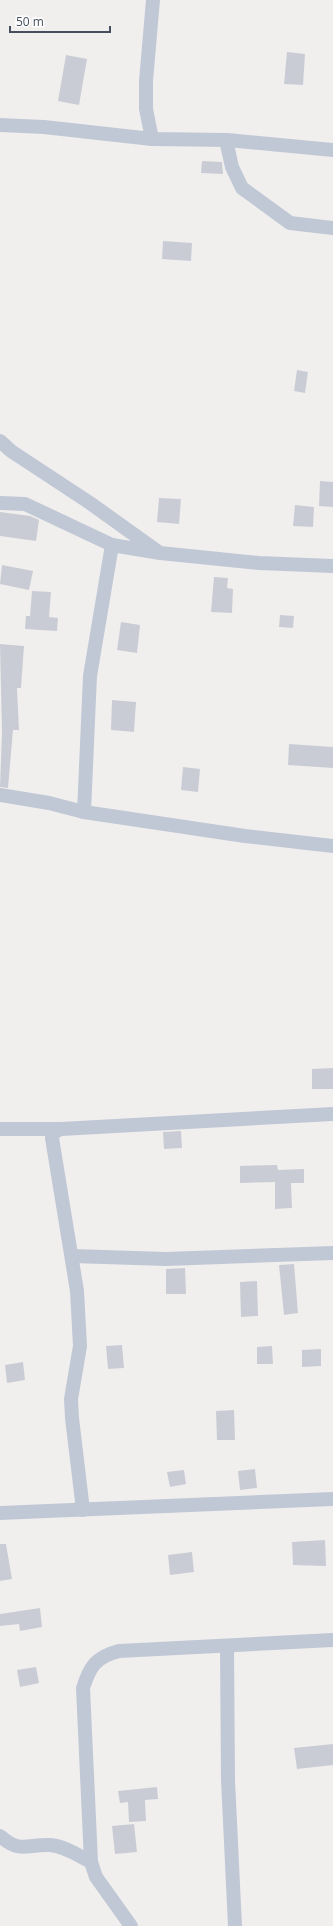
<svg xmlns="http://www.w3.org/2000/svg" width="333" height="1926" font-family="'Open Sans',sans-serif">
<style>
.building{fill:#caccd5}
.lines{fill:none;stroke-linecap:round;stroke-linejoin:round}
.minor{stroke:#c1c8d5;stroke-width:14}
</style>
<rect width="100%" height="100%" fill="#f1efee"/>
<g class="building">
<polygon points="287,52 305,54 303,85 284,84"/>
<polygon points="66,55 87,59 79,105 58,101"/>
<polygon points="202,161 222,162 223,174 201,173"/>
<polygon points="163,241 192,243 191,261 162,259"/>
<polygon points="297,370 308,372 305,393 294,391"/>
<polygon points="320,481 333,482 333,507 319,506"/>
<polygon points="159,498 181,499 179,524 157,522"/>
<polygon points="295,505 314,507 313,527 293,526"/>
<polygon points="0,512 30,516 39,520 36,541 0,536"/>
<polygon points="2,565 33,571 29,590 0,584"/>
<polygon points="214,577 228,578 227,588 233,589 232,613 211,612"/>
<polygon points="32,591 51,592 49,617 58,618 57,631 25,629 26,616 30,616"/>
<polygon points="280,615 294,616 293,628 279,627"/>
<polygon points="121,622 140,625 137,653 117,650"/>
<polygon points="0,644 24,646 21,688 17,688 19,730 13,730 8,788 0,787 2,732"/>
<polygon points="112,700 136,702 134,732 111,730"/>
<polygon points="289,744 333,747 333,768 288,765"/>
<polygon points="183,767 200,769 198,792 181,790"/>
<polygon points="333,1068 333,1089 312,1089 312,1069"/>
<polygon points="181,1131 182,1148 164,1149 163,1132"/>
<polygon points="277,1165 278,1170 304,1169 304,1183 291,1183 292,1208 275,1209 275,1182 240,1183 240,1166"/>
<polygon points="294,1264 298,1313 284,1315 279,1265"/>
<polygon points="185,1268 186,1294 166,1294 166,1269"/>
<polygon points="257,1281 258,1316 241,1317 240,1282"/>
<polygon points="122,1345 124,1368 108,1369 106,1346"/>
<polygon points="272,1346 273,1364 257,1364 257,1347"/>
<polygon points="321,1349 321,1366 302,1367 302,1350"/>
<polygon points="23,1362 25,1380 7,1383 5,1365"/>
<polygon points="234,1410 235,1440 217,1440 216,1411"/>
<polygon points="255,1469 257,1488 240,1490 238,1471"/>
<polygon points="184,1470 186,1484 170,1487 167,1472"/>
<polygon points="325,1540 326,1566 293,1565 292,1542"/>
<polygon points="0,1544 6,1544 12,1579 0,1581"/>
<polygon points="192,1552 194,1572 170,1575 168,1555"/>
<polygon points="40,1608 42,1627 20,1631 19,1624 0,1626 0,1614"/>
<polygon points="36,1667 39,1683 20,1687 17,1670"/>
<polygon points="333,1744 333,1765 297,1769 294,1748"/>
<polygon points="157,1787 158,1799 145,1800 146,1821 129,1822 128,1802 120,1803 118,1791"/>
<polygon points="134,1824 137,1852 115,1854 112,1826"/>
</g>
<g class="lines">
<g class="minor">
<polyline points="0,125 44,127 152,139 227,140 333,150"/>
<polyline points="152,139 146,109 146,81 153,0"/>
<polyline points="226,140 232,167 242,188 290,223 333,228"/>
<polyline points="0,441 11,451 90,503 157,551"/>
<polyline points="0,503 25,504 112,545 160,553 259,563 333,566"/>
<polyline points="0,795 49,803 84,812 245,836 333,846"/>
<polyline points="84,812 90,676 112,545"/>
<polyline points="0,1129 61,1129 333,1114"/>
<polyline points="61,1129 54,1132 52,1138 77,1291 80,1346 71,1399 72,1418 83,1510"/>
<polyline points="72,1256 166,1259 333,1253"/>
<polyline points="0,1513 333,1499"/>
<polyline points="227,1647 228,1780 235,1926"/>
<path d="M0 1836C21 1854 27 1844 50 1845 65 1846 79 1856 91 1862"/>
<path d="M131 1926 96 1877 91 1862 83 1688C90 1666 96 1657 119 1651L333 1640"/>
</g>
</g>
<path d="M10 26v6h100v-6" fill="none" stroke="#454f5e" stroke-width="2"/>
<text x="16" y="26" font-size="12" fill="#454f5e" stroke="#ffffff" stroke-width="3" paint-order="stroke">50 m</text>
</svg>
